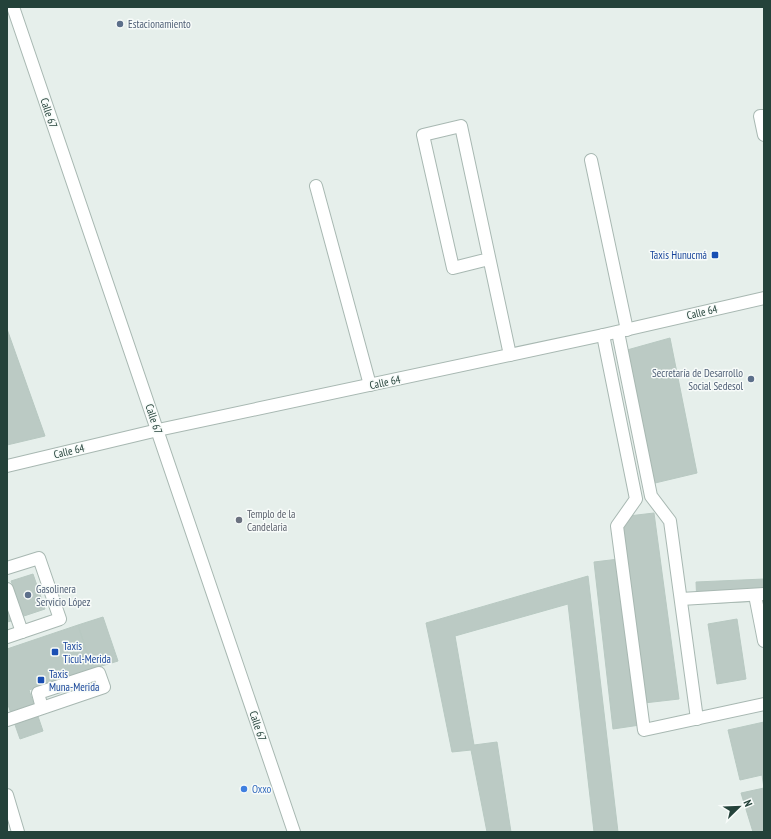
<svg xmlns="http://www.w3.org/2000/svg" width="771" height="839" font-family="'PT Sans Narrow',sans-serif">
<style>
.building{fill:#bbcac4;stroke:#b8c9c2}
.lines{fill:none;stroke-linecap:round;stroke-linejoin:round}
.minor-casing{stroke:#a8b8b2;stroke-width:14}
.minor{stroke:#fff;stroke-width:12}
.service-dot{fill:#5c6f8a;stroke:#f7fbf9;stroke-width:1.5}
.transit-dot{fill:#1a4fb4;stroke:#f7fbf9;stroke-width:1.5}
.worship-dot{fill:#6b7280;stroke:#f7fbf9;stroke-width:1.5}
.shop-dot{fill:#3f7fe0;stroke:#f7fbf9;stroke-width:1.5}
.labels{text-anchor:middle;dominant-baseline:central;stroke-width:3;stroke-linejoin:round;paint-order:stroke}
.service-label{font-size:11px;fill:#4e5e75;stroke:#f7fbf9;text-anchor:start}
.street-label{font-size:11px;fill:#24423a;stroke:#f7fbf9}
.transit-label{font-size:11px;fill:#164399;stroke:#f7fbf9;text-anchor:start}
.worship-label{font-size:11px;fill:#5b616d;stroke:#f7fbf9;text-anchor:start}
.shop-label{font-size:11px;fill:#366cbe;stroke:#f7fbf9;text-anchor:start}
</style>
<rect width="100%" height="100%" fill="#e6efeb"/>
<g class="building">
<polygon points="7,329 45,436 7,445 7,404 8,403 7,400"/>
<polygon points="670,338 697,473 655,483 627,350"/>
<polygon points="654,513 679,699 644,703 620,517"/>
<polygon points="619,559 640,725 613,729 594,562"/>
<polygon points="33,574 45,609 24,616 11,581"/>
<polygon points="588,576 618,832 594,832 568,604 455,636 474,745 497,742 511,832 487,832 471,750 452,752 426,623"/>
<polygon points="764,579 764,601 697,604 696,582"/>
<polygon points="7,610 11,621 7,622"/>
<polygon points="103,617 118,661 92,669 78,625"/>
<polygon points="737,619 746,679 717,684 708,624"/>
<polygon points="78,625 92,669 29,690 43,731 20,739 7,702 7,649"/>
<polygon points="764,722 764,832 753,832 741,793 764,788 762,775 740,780 728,730"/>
</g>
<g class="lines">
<g class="minor-casing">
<g id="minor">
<polyline points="13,7 294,832"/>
<polyline points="764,116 760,116 764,135"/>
<polyline points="591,160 627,330"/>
<polyline points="316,186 370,385"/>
<polyline points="489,259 453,268 423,135 461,126 510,355"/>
<polyline points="618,332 651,496 670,521 697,719"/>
<polyline points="603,335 636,499 617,526 644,730 764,704"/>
<polyline points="7,466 158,430 603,335 764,298"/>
<polyline points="7,568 39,558 60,619 7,637"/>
<polyline points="7,589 22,632"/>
<polyline points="755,595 764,641"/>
<polyline points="681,599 764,594"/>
<polyline points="7,720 104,687 99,673 38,693 42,708"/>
<polyline points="7,795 18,832"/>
</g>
</g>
<use href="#minor" class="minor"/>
</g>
<g class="service-dot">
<circle cx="120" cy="24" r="4"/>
<circle cx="751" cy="379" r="4"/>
<circle cx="28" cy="595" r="4"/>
</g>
<g class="transit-dot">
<rect x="711" y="251" width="8" height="8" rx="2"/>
<rect x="51" y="648" width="8" height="8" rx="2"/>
<rect x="37" y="676" width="8" height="8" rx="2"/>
</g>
<circle class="worship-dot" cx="239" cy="520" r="4"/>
<circle class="shop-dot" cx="244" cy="789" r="4"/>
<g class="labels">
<g class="service-label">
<text x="128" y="24">Estacionamiento</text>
<text x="743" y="373" text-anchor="end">Secretaría de Desarrollo<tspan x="743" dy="13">Social Sedesol</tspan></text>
<text x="36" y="589">Gasolinera<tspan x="36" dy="13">Servicio López</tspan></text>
</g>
<g class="street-label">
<text transform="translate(49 113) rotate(71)">Calle 67</text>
<text transform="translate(702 312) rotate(-13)">Calle 64</text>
<text transform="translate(385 382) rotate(-12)">Calle 64</text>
<text transform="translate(154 419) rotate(71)">Calle 67</text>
<text transform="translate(69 451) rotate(-13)">Calle 64</text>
<text transform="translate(258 726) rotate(71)">Calle 67</text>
</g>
<g class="transit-label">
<text x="707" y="255" text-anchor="end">Taxis Hunucmá</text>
<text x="63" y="646">Taxis<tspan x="63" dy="13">Ticul-Merida</tspan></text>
<text x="49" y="674">Taxis<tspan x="49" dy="13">Muna-Merida</tspan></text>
</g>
<g class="worship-label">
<text x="247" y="514">Templo de la<tspan x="247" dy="13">Candelaria</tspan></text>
</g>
<g class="shop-label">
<text x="252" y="789">Oxxo</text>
</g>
</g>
<rect width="771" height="839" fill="none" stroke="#24423a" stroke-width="16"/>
<g transform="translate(739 807) rotate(67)" stroke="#f7fbf9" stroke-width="3" paint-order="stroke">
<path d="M0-3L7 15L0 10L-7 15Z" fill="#24423a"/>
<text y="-6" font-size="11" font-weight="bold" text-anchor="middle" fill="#24423a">N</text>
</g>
</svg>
